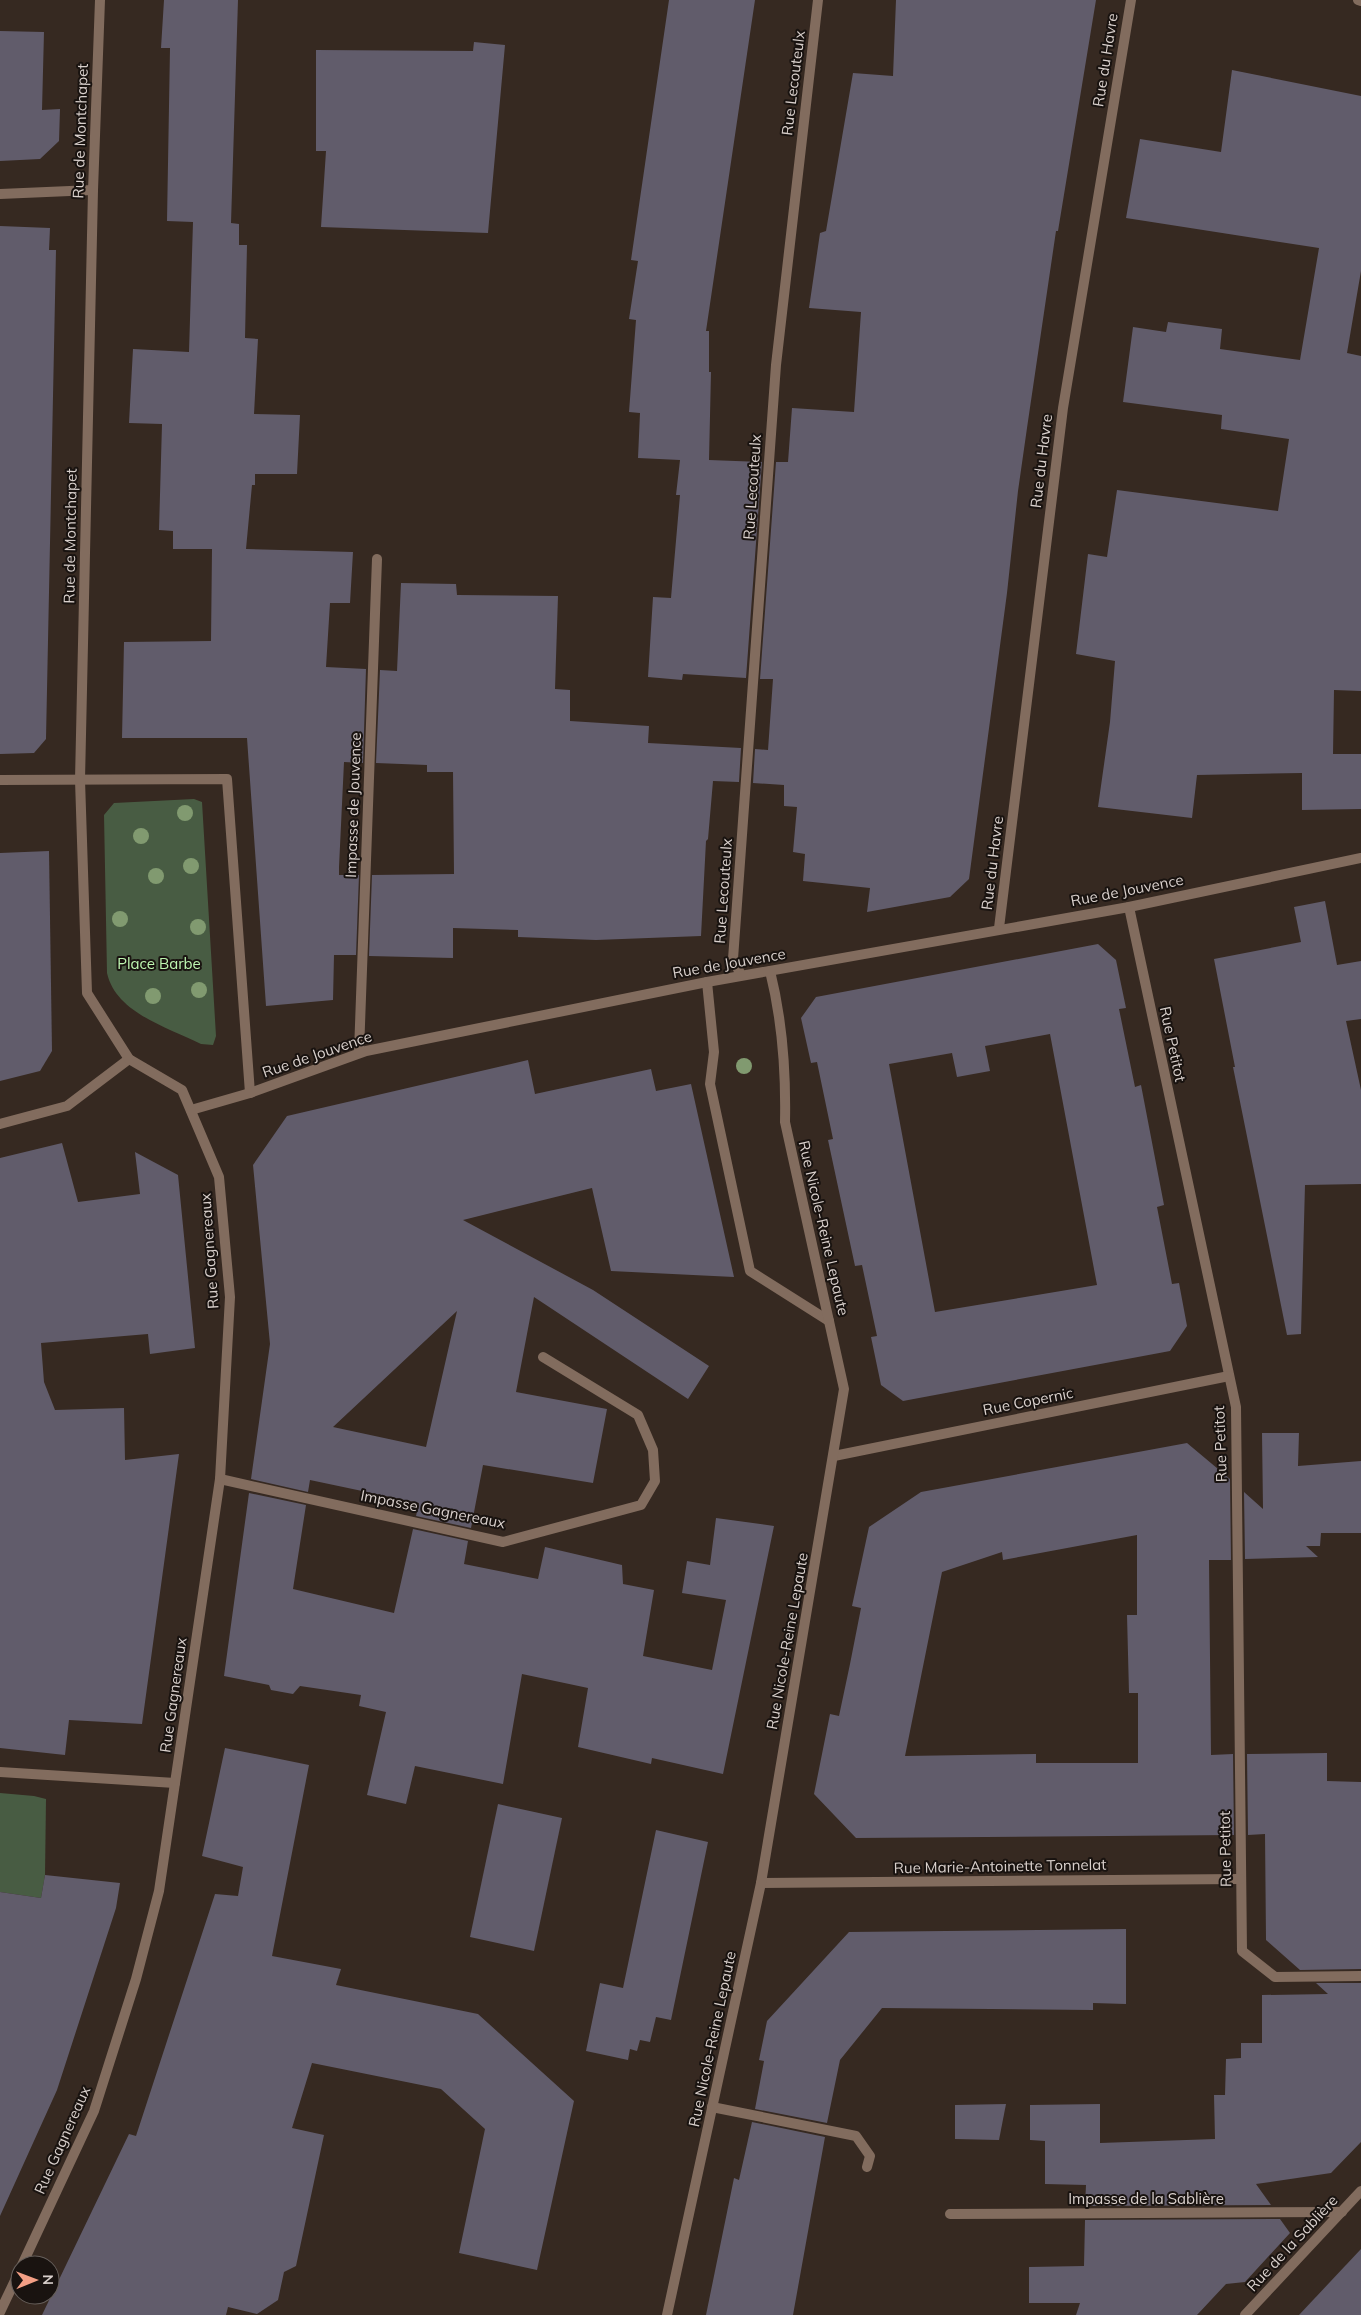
<svg xmlns="http://www.w3.org/2000/svg" width="1361" height="2315" font-family="Mulish,sans-serif">
<style>
.green{fill:#485c43}
.building{fill:#615c6b;fill-rule:evenodd}
.lines{fill:none;stroke-linecap:round;stroke-linejoin:round}
.service{stroke:#826c5e;stroke-width:10}
.minor{stroke:#826c5e;stroke-width:10}
.tertiary{stroke:#826c5e;stroke-width:10}
.tree{fill:#819a70}
.labels{text-anchor:middle;dominant-baseline:central;stroke-width:4;stroke-linejoin:round;paint-order:stroke}
.street-label{font-size:15px;fill:#d9d0cc;stroke:#191310}
.park-label{font-size:15px;fill:#bef6b1;stroke:#191310}
</style>
<rect width="100%" height="100%" fill="#362921"/>
<g class="green">
<path d="M194 799 202 802 216 1036 213 1045 201 1044C167 1027 116 1013 107 973L104 815 114 803Z"/>
<polygon points="0,1793 34,1796 46,1799 45,1875 41,1898 0,1892"/>
</g>
<g class="building">
<polygon points="164,0 238,0 231,223 239,224 239,245 247,245 245,338 258,339 254,414 300,415 297,474 255,474 255,485 252,485 246,549 353,552 350,603 330,603 326,667 366,669 363,763 344,762 339,867 339,875 359,875 356,955 334,955 333,1000 266,1006 247,738 122,738 124,642 211,641 212,549 173,549 173,531 159,530 162,424 129,423 133,349 189,352 193,222 167,221 170,48 161,48"/>
<polygon points="669,0 755,0 706,331 709,331 709,372 711,372 709,460 762,462 746,678 683,674 682,680 648,677 653,597 671,598 680,495 676,495 680,460 638,458 640,413 629,412 636,320 629,319 638,261 631,260"/>
<polygon points="896,0 1096,0 1058,231 1056,231 1027,428 1018,491 1007,593 969,879 950,897 867,912 870,888 803,881 805,854 793,852 797,807 784,806 784,785 753,783 755,749 768,750 773,679 760,679 776,462 788,462 792,408 854,412 861,312 809,308 820,233 826,231 853,73 893,76"/>
<polygon points="0,31 44,32 42,110 60,109 59,141 40,159 0,161"/>
<polygon points="474,42 505,45 488,233 321,227 326,151 316,151 316,50 473,51"/>
<polygon points="1232,70 1361,96 1361,271 1347,353 1361,356 1361,691 1334,690 1333,754 1361,754 1361,809 1302,810 1302,773 1197,775 1192,818 1098,807 1110,722 1115,661 1076,654 1088,554 1107,557 1117,490 1278,511 1289,439 1221,429 1222,415 1123,402 1133,327 1166,332 1168,322 1222,329 1220,349 1300,360 1319,248 1126,218 1140,139 1221,152"/>
<polygon points="0,226 50,228 49,250 56,250 46,739 34,753 0,754"/>
<polygon points="401,583 456,584 457,595 558,596 555,689 570,690 570,721 649,726 648,743 741,748 739,782 713,781 708,839 706,841 701,936 596,940 518,937 518,930 453,928 453,958 369,956 372,875 454,874 453,772 427,772 427,765 376,763 380,670 397,671"/>
<polygon points="49,851 52,1051 40,1071 0,1081 0,853"/>
<polygon points="1325,901 1337,965 1361,961 1361,1019 1346,1021 1361,1090 1361,1184 1305,1185 1301,1334 1287,1335 1233,1067 1235,1067 1214,959 1301,942 1294,907"/>
<path d="M1098 944 1116 960 1126 1008 1119 1009 1135 1087 1141 1085 1164 1205 1157 1207 1172 1284 1179 1283 1187 1326 1170 1351 903 1401 881 1385 871 1337 877 1336 862 1265 855 1266 828 1140 833 1139 817 1062 811 1063 801 1018 816 997ZM1050 1034 1097 1285 935 1312 889 1064 952 1053 957 1077 990 1071 985 1046Z"/>
<path d="M528 1060 535 1094 651 1069 656 1091 691 1084 734 1277 611 1271 592 1188 463 1220 593 1290 709 1366 688 1399 534 1297 516 1392 607 1409 593 1483 483 1465 471 1528 416 1516 419 1503 310 1480 308 1492 251 1479 270 1344 253 1165 287 1116ZM457 1311 426 1447 333 1427Z"/>
<polygon points="62,1143 78,1202 140,1194 135,1152 178,1175 195,1348 150,1354 148,1334 41,1343 44,1382 55,1410 124,1408 125,1460 179,1454 142,1724 69,1720 65,1755 0,1748 0,1158"/>
<polygon points="1262,1433 1299,1433 1298,1466 1361,1461 1361,1533 1321,1533 1320,1546 1306,1546 1318,1557 1245,1559 1244,1492 1263,1509"/>
<path d="M1187 1443 1230 1479 1231 1560H1209L1211 1755 1233 1754 1234 1835 856 1838 814 1794 830 1714 839 1716 850 1664 861 1608 852 1606 869 1527 921 1492ZM1137 1535V1615H1127L1129 1693H1138V1763H1036V1754L905 1756 942 1572 1002 1552 1003 1560Z"/>
<polygon points="249,1493 306,1505 293,1589 394,1613 413,1529 468,1541 464,1564 538,1579 545,1547 622,1565 623,1584 654,1590 643,1656 712,1670 726,1600 682,1593 687,1561 710,1565 716,1518 774,1526 723,1774 652,1758 651,1764 578,1747 588,1688 522,1674 503,1784 415,1766 406,1804 367,1795 386,1712 359,1706 361,1695 300,1686 293,1694 271,1690 269,1685 224,1676"/>
<polygon points="225,1748 309,1765 272,1956 341,1969 336,1985 478,2014 574,2101 537,2270 459,2253 485,2129 441,2089 312,2063 292,2128 324,2135 296,2266 284,2272 278,2300 257,2314 228,2307 226,2315 42,2315 129,2134 136,2136 215,1894 238,1896 243,1867 202,1856"/>
<polygon points="1327,1753 1327,1781 1361,1782 1361,1969 1300,1970 1266,1940 1265,1834 1248,1835 1247,1754"/>
<polygon points="498,1804 562,1818 534,1951 470,1937"/>
<polygon points="656,1830 708,1842 671,2020 656,2017 650,2042 640,2040 637,2051 630,2049 628,2060 586,2051 600,1983 623,1988"/>
<polygon points="45,1875 120,1883 116,1908 57,2090 0,2216 0,1892 41,1898"/>
<polygon points="1126,1929 1126,2004 1093,2003 1093,2010 882,2008 840,2060 827,2123 755,2109 764,2061 759,2060 767,2021 849,1932"/>
<polygon points="1316,1983 1361,1983 1361,2142 1331,2173 1256,2184 1271,2205 1085,2206 1086,2185 1045,2184 1045,2141 1030,2140 1030,2105 1100,2104 1100,2143 1215,2139 1214,2095 1225,2095 1226,2059 1241,2058 1241,2043 1262,2043 1262,1995 1328,1994"/>
<polygon points="1006,2104 999,2140 955,2139 955,2105"/>
<polygon points="752,2122 825,2137 793,2315 706,2315 734,2178 739,2180"/>
<polygon points="1280,2219 1290,2233 1245,2282 1226,2284 1197,2315 1076,2315 1080,2303 1029,2303 1029,2267 1084,2266 1085,2220"/>
<polygon points="1361,2249 1361,2315 1299,2315"/>
</g>
<g class="lines">
<g class="service">
<polyline points="1358,0 1361,1"/>
<polyline points="707,982 714,1052 710,1084 750,1271 829,1321"/>
<polyline points="712,2107 856,2136 870,2156 867,2167"/>
</g>
<g class="minor">
<polyline points="0,194 93,190"/>
<polyline points="0,780 227,779 250,1093"/>
<polyline points="1129,907 1236,1407 1242,1951 1275,1977 1361,1976"/>
<polyline points="999,928 1063,408 1131,0"/>
<polyline points="741,975 733,959 776,365 818,0"/>
<polyline points="359,1052 377,559"/>
<polyline points="0,1124 67,1106 129,1059"/>
<polyline points="834,1456 1229,1376"/>
<polyline points="220,1479 503,1542 641,1505 655,1481 653,1450 638,1415 543,1357"/>
<polyline points="0,1772 175,1783"/>
<polyline points="761,1883 1240,1879"/>
<polyline points="950,2214 1342,2212"/>
<path d="M667 2315 761 1883 844 1389 785 1122C786 1073 782 1019 770 971"/>
<polyline points="1245,2315 1361,2191"/>
</g>
<g class="tertiary">
<polyline points="191,1110 250,1093 366,1051 707,982 1129,907 1361,858"/>
<polyline points="22,2265 94,2111 136,1979 159,1891 220,1479 230,1297 219,1177 182,1090 129,1059 87,993 80,780 93,190 100,0"/>
<polyline points="0,2312 20,2270"/>
</g>
</g>
<g class="tree">
<circle cx="185" cy="813" r="8"/>
<circle cx="141" cy="836" r="8"/>
<circle cx="191" cy="866" r="8"/>
<circle cx="156" cy="876" r="8"/>
<circle cx="120" cy="919" r="8"/>
<circle cx="198" cy="927" r="8"/>
<circle cx="199" cy="990" r="8"/>
<circle cx="153" cy="996" r="8"/>
<circle cx="744" cy="1066" r="8"/>
</g>
<g class="labels">
<g class="street-label">
<text transform="translate(1105 60) rotate(-81)">Rue du Havre</text>
<text transform="translate(793 83) rotate(-83)">Rue Lecouteulx</text>
<text transform="translate(80 131) rotate(-88)">Rue de Montchapet</text>
<text transform="translate(1041 461) rotate(-83)">Rue du Havre</text>
<text transform="translate(752 487) rotate(-86)">Rue Lecouteulx</text>
<text transform="translate(70 536) rotate(-89)">Rue de Montchapet</text>
<text transform="translate(353 805) rotate(-88)">Impasse de Jouvence</text>
<text transform="translate(992 863) rotate(-83)">Rue du Havre</text>
<text transform="translate(1127 890) rotate(-11)">Rue de Jouvence</text>
<text transform="translate(723 891) rotate(-86)">Rue Lecouteulx</text>
<text transform="translate(729 963) rotate(-10)">Rue de Jouvence</text>
<text transform="translate(1173 1044) rotate(78)">Rue Petitot</text>
<text transform="translate(317 1054) rotate(-19)">Rue de Jouvence</text>
<text transform="translate(824 1228) rotate(77)">Rue Nicole-Reine Lepaute</text>
<text transform="translate(209 1251) rotate(-94)">Rue Gagnereaux</text>
<text transform="translate(1028 1401) rotate(-11)">Rue Copernic</text>
<text transform="translate(1220 1444) rotate(-92)">Rue Petitot</text>
<text transform="translate(433 1509) rotate(11)">Impasse Gagnereaux</text>
<text transform="translate(787 1641) rotate(-80)">Rue Nicole-Reine Lepaute</text>
<text transform="translate(173 1695) rotate(-82)">Rue Gagnereaux</text>
<text transform="translate(1225 1849) rotate(-91)">Rue Petitot</text>
<text transform="translate(1000 1866) rotate(-1)">Rue Marie-Antoinette Tonnelat</text>
<text transform="translate(712 2039) rotate(-78)">Rue Nicole-Reine Lepaute</text>
<text transform="translate(62 2140) rotate(-66)">Rue Gagnereaux</text>
<text x="1146" y="2198">Impasse de la Sablière</text>
<text transform="translate(1292 2243) rotate(-47)">Rue de la Sablière</text>
</g>
<g class="park-label">
<text x="159" y="963">Place Barbe</text>
</g>
</g>
<g transform="translate(35 2280) rotate(89)"><circle r="24" fill="#191310" stroke="#665f5b"/>
<path d="M0-4L9 19L0 12L-9 19Z" fill="#f39f85"/>
<text y="-8" font-size="14" font-weight="bold" text-anchor="middle" fill="#d9d0cc">N</text>
</g>
</svg>
